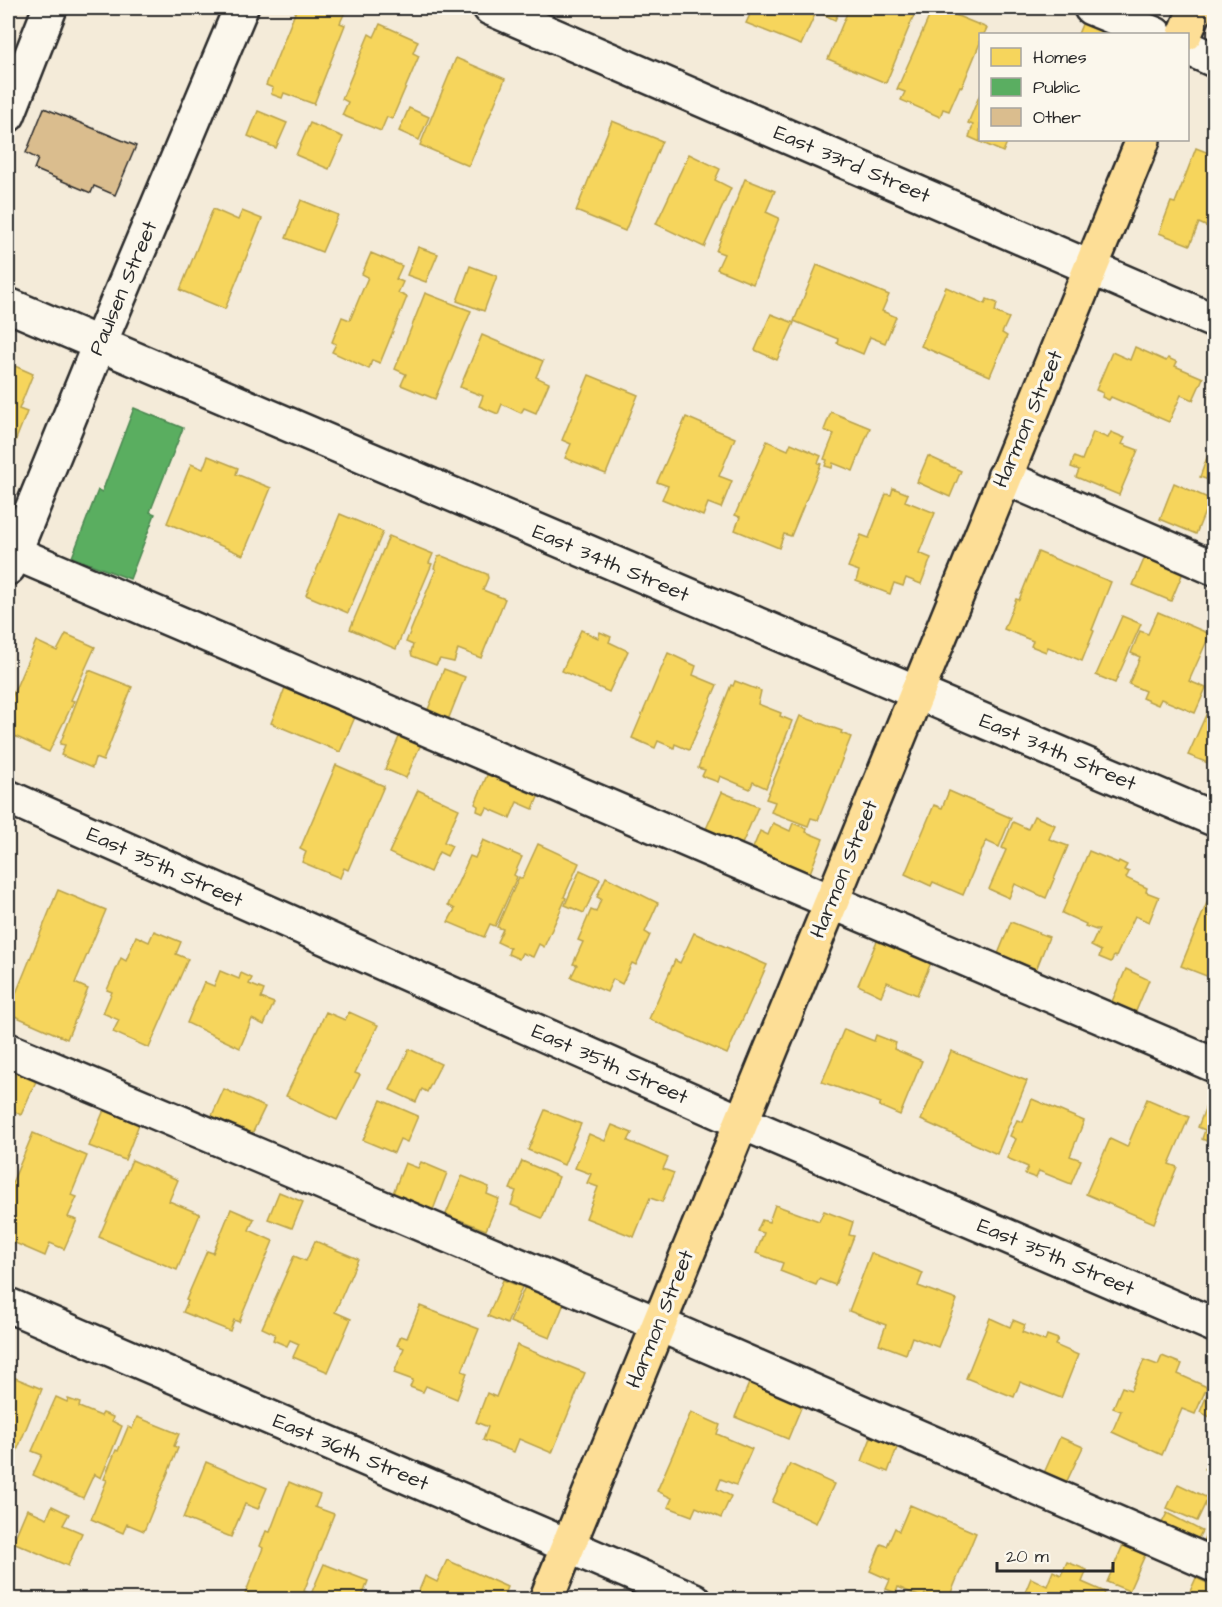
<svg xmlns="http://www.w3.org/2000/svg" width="1222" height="1607" font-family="'Architects Daughter',sans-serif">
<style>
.homes{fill:#f6d55c;stroke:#b9a24d;stroke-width:1.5}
.public{fill:#5aae61;stroke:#4c8751;stroke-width:1.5}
.building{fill:#dabd8e;stroke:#2b2b2b;stroke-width:1.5}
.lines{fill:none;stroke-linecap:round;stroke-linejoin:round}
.minor-casing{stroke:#2b2b2b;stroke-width:38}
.major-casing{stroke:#2b2b2b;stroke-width:38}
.minor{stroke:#fbf7ec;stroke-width:33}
.major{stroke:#fdde96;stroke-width:33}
.labels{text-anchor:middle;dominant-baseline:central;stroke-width:6;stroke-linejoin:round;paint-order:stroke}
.street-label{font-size:21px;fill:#2b2b2b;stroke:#fbf7ec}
</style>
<rect width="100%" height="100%" fill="#f4ebd9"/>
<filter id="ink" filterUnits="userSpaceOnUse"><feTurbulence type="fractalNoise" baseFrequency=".0167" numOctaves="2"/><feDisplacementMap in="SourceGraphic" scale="12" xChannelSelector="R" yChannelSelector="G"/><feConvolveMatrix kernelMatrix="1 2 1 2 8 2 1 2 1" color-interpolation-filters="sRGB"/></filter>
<g filter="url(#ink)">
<g class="homes">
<polygon points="297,8 301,9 302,8 335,8 345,12 340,23 345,25 314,104 284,93 282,98 271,94 273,88 266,85"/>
<polygon points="753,8 818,8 801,45 746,23"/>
<polygon points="820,8 841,8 835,20 818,12"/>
<polygon points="849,8 917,8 886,83 828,59"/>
<polygon points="933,8 938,8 987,28 984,34 980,34 980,43 962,87 960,86 949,111 943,109 940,117 901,100 905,92 897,89"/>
<polygon points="1083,22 1113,34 1078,34"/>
<polygon points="380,24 418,41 413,53 419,56 392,119 387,117 381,131 342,115 348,102 342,99 369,34 374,37"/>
<polygon points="456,58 505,79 469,166 420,145"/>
<polygon points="980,94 980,140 1008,140 1003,152 969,137 973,125 968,123"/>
<polygon points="409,108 429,117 419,140 399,131"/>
<polygon points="258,111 287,123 276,148 248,136"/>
<polygon points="612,121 662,141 625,231 576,211"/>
<polygon points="310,123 343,137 329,169 296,155"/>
<polygon points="1196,148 1214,155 1214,230 1199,223 1190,245 1159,233 1171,202 1175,203"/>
<polygon points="689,154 720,169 715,180 731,188 704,247 656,224"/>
<polygon points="745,179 775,191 766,212 779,218 753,284 717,269 724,254 716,251"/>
<polygon points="301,200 338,215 322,252 286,238"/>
<polygon points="213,209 238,220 242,211 262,219 225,309 180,290"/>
<polygon points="418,247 438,254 426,282 407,275"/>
<polygon points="371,253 402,266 396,279 403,282 398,293 407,297 380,363 372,360 369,369 332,352 336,344 332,342 342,317 350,320 368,277 362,274"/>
<polygon points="817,265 889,295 882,311 896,317 885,343 870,337 863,354 837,343 838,339 794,321"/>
<polygon points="470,266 497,276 484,311 457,301"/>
<polygon points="946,287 985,304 987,299 997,303 995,312 1009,318 1002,333 1007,336 990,376 921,346"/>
<polygon points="425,293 471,311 435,399 401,385 406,374 395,369"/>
<polygon points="771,314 794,323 777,360 755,350"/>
<polygon points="482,335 543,361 536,377 549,383 536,413 524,408 521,413 502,404 498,414 479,406 483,396 460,387"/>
<polygon points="1135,347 1166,361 1168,358 1177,362 1175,366 1203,378 1193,400 1181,395 1169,422 1111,397 1109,400 1102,397 1103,393 1096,390 1112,352 1130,360"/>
<polygon points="8,363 33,374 19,409 27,412 8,459"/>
<polygon points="589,375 638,395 606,474 565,458 571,444 562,440"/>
<polygon points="831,412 870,428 853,471 833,463 832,468 825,466 827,460 824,459 834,434 824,430"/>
<polygon points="686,417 735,438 719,476 732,481 721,508 708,503 703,516 662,499 668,486 657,482"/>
<polygon points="1093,432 1108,438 1111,432 1125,438 1122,444 1138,450 1119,495 1076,477 1079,470 1071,467 1074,457 1082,460"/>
<polygon points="1214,438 1214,482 1200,477"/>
<polygon points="767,441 788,450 791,443 821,456 818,463 821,464 791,536 784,534 779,548 735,530 740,517 735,515"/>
<polygon points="208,456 238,468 236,474 271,488 243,555 167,523 191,464 203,469"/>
<polygon points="928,456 961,471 950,497 917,482"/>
<polygon points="1174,483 1210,499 1196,534 1160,519"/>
<polygon points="893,488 908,494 905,501 935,513 919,553 931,558 921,584 906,578 903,586 894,583 890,594 856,581 859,571 848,567 861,535 869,538 886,494 891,495"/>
<polygon points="340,514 383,532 348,613 306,595"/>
<polygon points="389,536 433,554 429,563 432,564 396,649 350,629"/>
<polygon points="1148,550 1184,570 1171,601 1133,585"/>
<polygon points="1038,552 1111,582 1092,630 1094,631 1082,661 1048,647 1046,652 1031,646 1033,641 1004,629 1016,599 1019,600"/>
<polygon points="442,556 487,574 488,578 483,590 505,599 481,658 458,649 454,662 440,659 436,665 412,656 411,652 413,645 406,642 436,569 434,568 438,557"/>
<polygon points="1158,612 1210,634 1189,681 1206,688 1195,713 1161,699 1158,705 1142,698 1145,691 1129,684 1140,657 1131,653 1140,631 1148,634"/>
<polygon points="1122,616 1141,624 1115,683 1096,675"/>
<polygon points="581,630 598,638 600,632 611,637 609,642 628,651 609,692 562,671"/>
<polygon points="66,634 95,647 71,700 74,701 49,752 8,733 11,723 8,722 8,706 36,641 57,651"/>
<polygon points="668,653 696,666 693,675 717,685 689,750 675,744 674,748 658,741 655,748 632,738"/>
<polygon points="444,669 465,677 448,720 427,712"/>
<polygon points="89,670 132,687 103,761 95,758 92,768 61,755 65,745 60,744"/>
<polygon points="735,681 761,691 758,704 781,713 780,716 792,721 766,788 753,782 750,789 720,776 718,782 702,776 705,770 698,768 731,685 733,686"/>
<polygon points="285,688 355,717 340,752 271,723"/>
<polygon points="1214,697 1214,747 1208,763 1188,755"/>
<polygon points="800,716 842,731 841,733 851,737 818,820 811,818 808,826 771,812 775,802 766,799"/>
<polygon points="400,735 421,744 406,778 385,769"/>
<polygon points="336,765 384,786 348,870 344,868 340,878 302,862 306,852 300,849"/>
<polygon points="490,768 541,790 533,809 517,802 510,818 487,808 484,814 477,811 478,806 475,804"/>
<polygon points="418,790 459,809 444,842 452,846 447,856 439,852 430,872 389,853"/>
<polygon points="949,791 1011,818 999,847 986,841 963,895 933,882 931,886 905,874 934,805 942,808"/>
<polygon points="722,792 758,807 742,844 706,829"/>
<polygon points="1034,816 1055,825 1049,839 1068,846 1046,898 1015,884 1009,898 989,889 1006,850 1002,848 1013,822 1028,829"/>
<polygon points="773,823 790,831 793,823 807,829 806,832 823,839 808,878 759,858 761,851 753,848 760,831 768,835"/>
<polygon points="483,840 522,857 514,875 517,877 495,926 490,924 484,937 448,922 455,909 448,905 470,856 475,858"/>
<polygon points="538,844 579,863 564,897 566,898 544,947 539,944 533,957 522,953 519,959 508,954 510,948 497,942 503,929 497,927 519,877 522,879"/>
<polygon points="1089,851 1118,863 1119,861 1127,865 1124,870 1129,872 1126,878 1147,888 1146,892 1159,897 1149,922 1135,916 1116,957 1114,956 1111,962 1099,957 1101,951 1091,946 1099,929 1096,929 1096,930 1085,926 1086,924 1062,913"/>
<polygon points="580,870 600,879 584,913 565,905"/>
<polygon points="606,877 658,903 645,932 650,935 636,965 632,963 622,984 613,979 607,992 571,977 577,965 573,964 583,942 578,940 591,910 596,912 601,899 597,897"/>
<polygon points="58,890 106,910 75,983 88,989 67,1039 8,1013"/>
<polygon points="1211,893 1214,895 1214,979 1181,966"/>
<polygon points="1011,922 1049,937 1036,970 998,954"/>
<polygon points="154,931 181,942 176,954 188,959 149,1048 113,1032 119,1020 103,1013 112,992 107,990 121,958 126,961 136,936 149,942"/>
<polygon points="694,933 767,965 727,1054 649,1019 675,960 680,963"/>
<polygon points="880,934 933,958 917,995 887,982 881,996 858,985"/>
<polygon points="1126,969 1149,980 1134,1016 1110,1006"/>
<polygon points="220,971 239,979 241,973 252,978 249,984 264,990 261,998 274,1003 264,1025 252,1019 240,1048 187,1023 204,982 214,986"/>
<polygon points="326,1012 345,1020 349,1012 378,1025 355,1073 360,1075 337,1120 286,1096"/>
<polygon points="844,1029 874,1041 876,1035 896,1043 894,1049 922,1061 900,1115 879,1106 881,1103 822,1082"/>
<polygon points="409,1049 441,1064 427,1092 422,1089 416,1102 390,1090"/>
<polygon points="951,1051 1027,1081 997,1154 921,1120"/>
<polygon points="8,1066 37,1079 21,1115 8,1108"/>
<polygon points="1214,1085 1214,1144 1202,1139 1205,1130 1198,1127"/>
<polygon points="224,1089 265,1107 249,1140 209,1122"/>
<polygon points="1032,1099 1084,1121 1070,1156 1081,1160 1071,1184 1039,1171 1036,1178 1025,1174 1028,1167 1007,1158 1016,1139 1010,1136 1017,1120 1023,1122"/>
<polygon points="1147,1099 1189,1117 1169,1164 1177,1167 1154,1223 1086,1194 1110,1139 1127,1147"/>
<polygon points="381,1100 418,1116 407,1142 400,1139 394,1153 363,1140"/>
<polygon points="104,1110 139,1124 125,1160 89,1146"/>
<polygon points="545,1110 581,1124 564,1165 528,1150"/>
<polygon points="612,1125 632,1133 628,1141 668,1158 663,1169 674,1173 662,1202 650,1198 634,1237 586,1218 598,1187 587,1183 591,1174 575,1168 589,1134 605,1141"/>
<polygon points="33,1133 87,1156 71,1195 77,1197 68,1217 77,1220 64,1249 50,1243 45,1256 8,1240 8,1193"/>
<polygon points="132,1160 178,1180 169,1201 200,1214 177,1270 99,1237"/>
<polygon points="522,1161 559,1177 542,1218 511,1205 516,1191 510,1189"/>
<polygon points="421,1162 447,1173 433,1210 429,1208 427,1212 420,1209 422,1205 393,1193 405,1163 418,1168"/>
<polygon points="462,1176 489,1187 487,1194 499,1199 486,1230 460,1220 458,1223 449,1219 451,1216 446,1214"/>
<polygon points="279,1192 303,1202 292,1228 268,1219"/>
<polygon points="775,1205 819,1221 824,1211 853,1222 849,1235 854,1236 835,1285 819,1279 816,1285 780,1271 783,1263 756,1253 764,1233 757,1231 762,1220 769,1222"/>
<polygon points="231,1209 254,1219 249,1230 273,1241 239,1322 234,1320 230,1331 183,1312 188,1301 186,1300 207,1251 213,1253"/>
<polygon points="315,1241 358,1259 335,1312 351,1319 328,1372 293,1357 299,1344 290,1340 287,1346 273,1340 275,1334 262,1328 294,1256 306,1261"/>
<polygon points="871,1253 923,1273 918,1286 957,1300 938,1347 912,1337 906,1354 879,1344 886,1325 849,1311"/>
<polygon points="503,1280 522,1287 507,1324 488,1316"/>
<polygon points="526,1284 565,1301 550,1338 510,1322"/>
<polygon points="420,1306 479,1329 462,1371 467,1373 457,1399 426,1386 423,1392 410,1387 413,1380 394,1373 404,1348 397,1345 401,1336 407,1338"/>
<polygon points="990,1318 1010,1327 1013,1320 1025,1325 1022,1332 1045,1341 1047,1335 1058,1339 1055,1345 1078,1355 1061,1398 1020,1382 1014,1397 966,1378"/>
<polygon points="517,1345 585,1373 552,1453 519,1439 514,1452 483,1440 488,1427 476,1422 487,1393 496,1397"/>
<polygon points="1162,1356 1182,1364 1178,1374 1207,1387 1195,1414 1182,1409 1162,1455 1112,1432 1121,1411 1113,1408 1122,1387 1131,1390 1144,1360 1158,1365"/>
<polygon points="8,1375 42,1389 8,1473"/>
<polygon points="1214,1378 1214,1419 1200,1412"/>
<polygon points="750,1381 803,1403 788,1439 735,1417"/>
<polygon points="56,1397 67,1402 68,1399 80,1403 79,1407 101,1416 103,1413 113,1417 112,1421 122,1426 101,1478 94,1474 83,1498 33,1475 42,1455 32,1451"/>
<polygon points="691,1412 720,1425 717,1434 752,1449 736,1485 721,1479 717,1489 731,1496 721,1518 696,1507 692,1516 668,1507 672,1498 657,1491"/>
<polygon points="137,1417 179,1434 174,1446 178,1448 144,1531 127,1524 123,1533 91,1519 107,1480 104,1479 116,1450 118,1451 128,1427 132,1429"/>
<polygon points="872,1435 898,1445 888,1472 862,1461"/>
<polygon points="1060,1437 1083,1447 1066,1483 1044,1473"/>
<polygon points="1214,1450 1214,1473 1205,1469"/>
<polygon points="206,1462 267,1488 258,1509 245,1504 231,1537 183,1518"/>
<polygon points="790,1464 834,1484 816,1523 772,1502"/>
<polygon points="289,1482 320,1495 315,1507 334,1514 304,1591 311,1594 324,1564 368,1581 361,1600 251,1600 244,1597 263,1548 260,1546 266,1531 270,1532"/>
<polygon points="1178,1484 1208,1498 1197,1521 1167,1508"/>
<polygon points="910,1505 976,1533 948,1600 939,1600 925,1594 923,1598 898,1587 896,1593 886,1589 890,1580 870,1571 881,1544 887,1546 895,1528 899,1531"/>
<polygon points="52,1506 69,1514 63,1525 82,1533 68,1566 13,1542 27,1509 47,1518"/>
<polygon points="1167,1513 1202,1531 1195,1544 1160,1527"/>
<polygon points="1209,1527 1214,1529 1214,1552 1201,1546"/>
<polygon points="1123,1545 1145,1555 1129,1591 1107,1582"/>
<polygon points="447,1560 507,1587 502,1600 421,1600 416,1598 425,1576 437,1582"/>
<polygon points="1067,1562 1087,1570 1082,1582 1105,1592 1102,1600 1022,1600 1031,1578 1047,1586 1053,1571 1061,1575"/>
<polygon points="1196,1578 1214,1586 1214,1600 1187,1598"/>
</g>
<polygon class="public" points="134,408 183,428 150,512 155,514 130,579 72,557 98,490 102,492"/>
<polygon class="building" points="44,108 136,146 115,195 94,186 91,193 34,169 38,159 26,153"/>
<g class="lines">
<g class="minor-casing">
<g id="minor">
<polyline points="490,8 1214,321"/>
<polyline points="1091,8 1155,34"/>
<polyline points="1188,48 1214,60"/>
<polyline points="8,115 50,8"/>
<polyline points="8,305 1214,819"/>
<polyline points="1004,477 1214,568"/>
<polyline points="8,550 1214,1065"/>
<polyline points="8,568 99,345 241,8"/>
<polyline points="8,797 741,1122 1214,1325"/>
<polyline points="8,1050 658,1324 1214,1565"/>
<polyline points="8,1305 694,1600"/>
</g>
</g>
<g class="major-casing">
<g id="major">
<polyline points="1185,34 1196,8"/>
<polyline points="546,1600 1143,140"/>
</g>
</g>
<use href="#minor" class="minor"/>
<use href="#major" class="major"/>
</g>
</g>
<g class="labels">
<g class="street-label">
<text transform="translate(852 164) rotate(23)">East 33rd Street</text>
<text transform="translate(123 288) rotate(-67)">Paulsen Street</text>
<text transform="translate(1028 419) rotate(-67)">Harmon Street</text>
<text transform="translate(611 563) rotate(23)">East 34th Street</text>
<text transform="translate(1058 752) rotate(23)">East 34th Street</text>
<text transform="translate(165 867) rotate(24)">East 35th Street</text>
<text transform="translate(844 869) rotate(-68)">Harmon Street</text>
<text transform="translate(610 1064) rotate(24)">East 35th Street</text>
<text transform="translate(1056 1257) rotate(23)">East 35th Street</text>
<text transform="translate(660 1319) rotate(-68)">Harmon Street</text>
<text transform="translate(351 1452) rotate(23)">East 36th Street</text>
</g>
</g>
<rect width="1222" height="1607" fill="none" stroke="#fbf7ec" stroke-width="30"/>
<rect x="15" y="15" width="1192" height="1577" fill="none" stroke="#2b2b2b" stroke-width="2" filter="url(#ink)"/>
<rect x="979" y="33" width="210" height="108" fill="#fbf7ec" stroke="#a8a59f" stroke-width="1.5"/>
<rect x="991" y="48" width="30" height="18" fill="#f6d55c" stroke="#a8a59f" stroke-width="1.5"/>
<text x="1033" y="63" font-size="18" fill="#2b2b2b">Homes</text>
<rect x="991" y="78" width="30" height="18" fill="#5aae61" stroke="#a8a59f" stroke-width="1.5"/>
<text x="1033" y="93" font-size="18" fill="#2b2b2b">Public</text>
<rect x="991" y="108" width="30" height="18" fill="#dabd8e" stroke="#a8a59f" stroke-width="1.5"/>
<text x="1033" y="123" font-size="18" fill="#2b2b2b">Other</text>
<path d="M997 1562v9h116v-9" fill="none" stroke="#2b2b2b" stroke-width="3"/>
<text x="1006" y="1562" font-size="18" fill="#2b2b2b" stroke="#fbf7ec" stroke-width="4.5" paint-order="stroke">20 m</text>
</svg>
